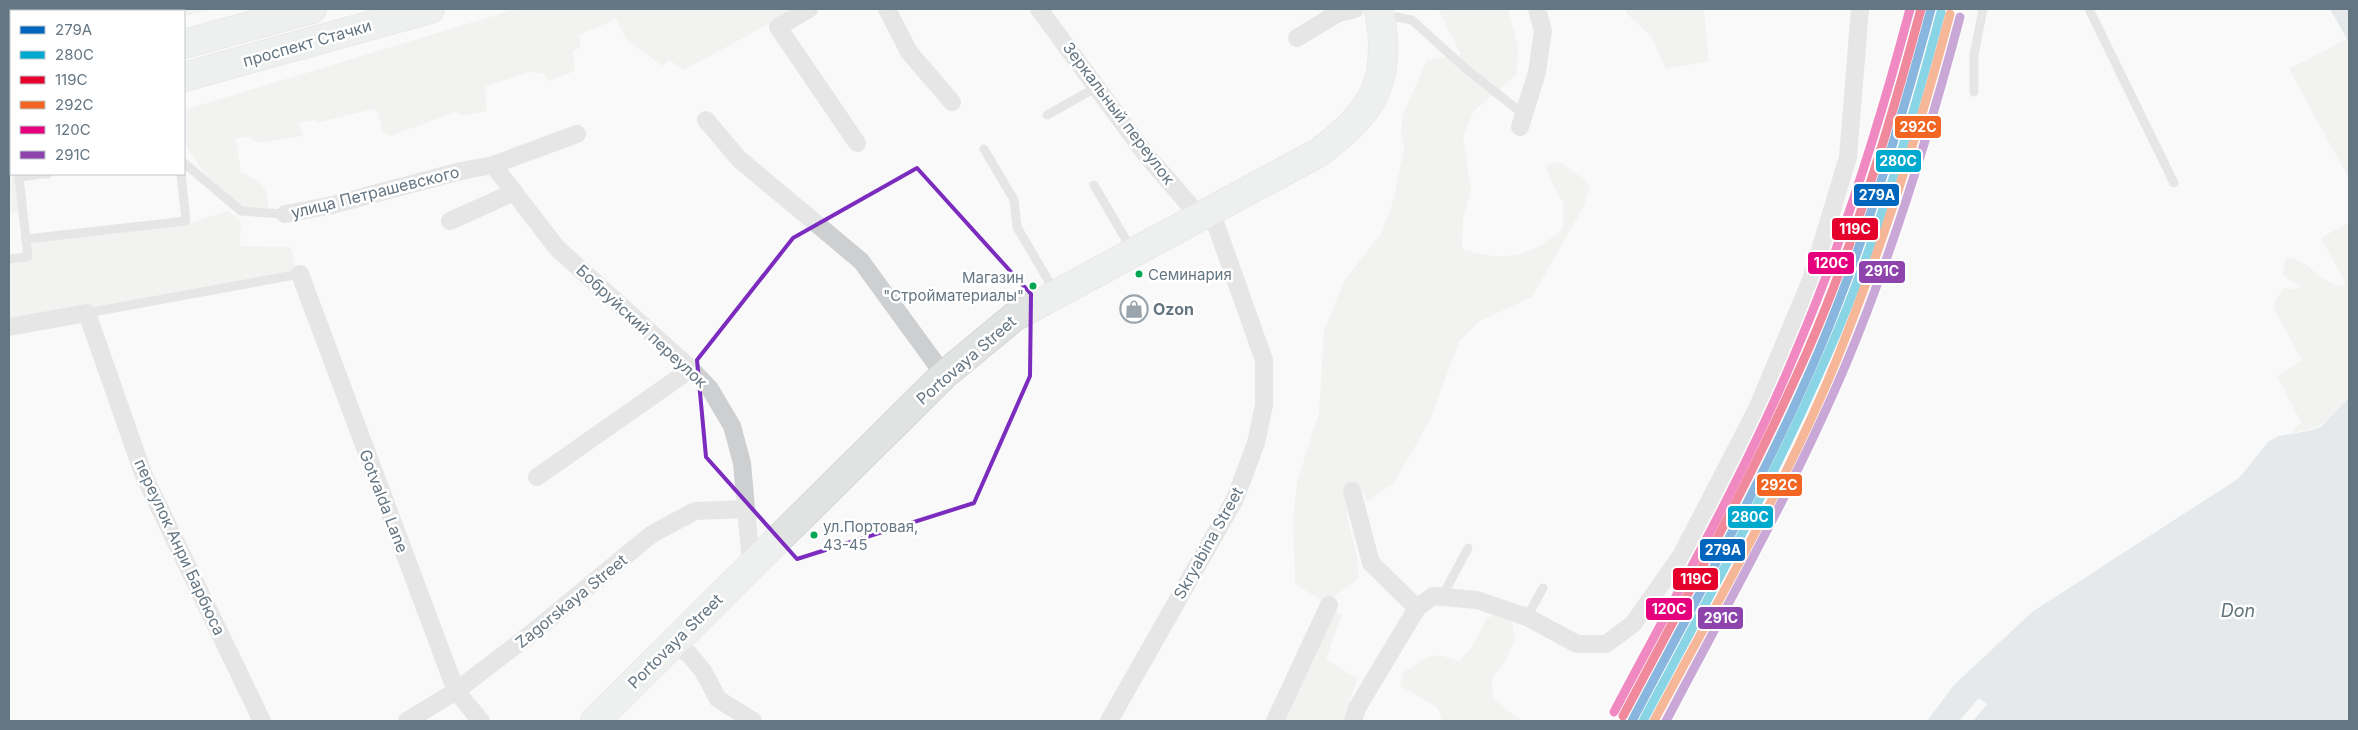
<svg xmlns="http://www.w3.org/2000/svg" width="2358" height="730" font-family="Inter,sans-serif">
<style>
.green{fill:#e8ebe6}
.water{fill:#ced6d9}
.pier{fill:#f9f9f9}
.lines{fill:none;stroke-linecap:round;stroke-linejoin:round}
.primary-casing{stroke:#d5d6d7;stroke-width:30}
.service{stroke:#cecfd0;stroke-width:9}
.minor{stroke:#cecfd0;stroke-width:18}
.primary{stroke:#e1e2e2;stroke-width:28}
.rail-1-casing{stroke:#fff;stroke-width:12}
.rail-2-casing{stroke:#fff;stroke-width:12}
.rail-3-casing{stroke:#fff;stroke-width:12}
.rail-4-casing{stroke:#fff;stroke-width:12}
.rail-5-casing{stroke:#fff;stroke-width:12}
.rail-6-casing{stroke:#fff;stroke-width:12}
.rail-1{stroke:#0065bd;stroke-width:9}
.rail-2{stroke:#00a9ce;stroke-width:9}
.rail-3{stroke:#e4002b;stroke-width:9}
.rail-4{stroke:#f26522;stroke-width:9}
.rail-5{stroke:#e5007d;stroke-width:9}
.rail-6{stroke:#8e44ad;stroke-width:9}
.marked{fill:none;stroke:#7b2cbf;stroke-width:4;stroke-linejoin:round}
.bus-dot{fill:#00a651;stroke:#fff;stroke-width:2}
.labels{text-anchor:middle;dominant-baseline:central;stroke-width:5;stroke-linejoin:round;paint-order:stroke}
.bus-label{font-size:15px;fill:#657683;stroke:#fff;text-anchor:start}
.street-label{font-size:16px;fill:#657683;stroke:#fff}
.poi-label{font-size:16px;font-weight:bold;fill:#657683;stroke:#fff;text-anchor:start}
.water-label{font-size:18px;font-style:italic;fill:#60757c;stroke:#fff}
.line-badge{stroke:#fff;stroke-width:2}
.badge-label{font-size:14px;text-anchor:middle;font-weight:bold;fill:#fff}
</style>
<rect width="100%" height="100%" fill="#f9f9f9"/>
<g class="green">
<polygon points="9,9 215,9 184,16 184,11 11,11 11,52 9,53"/>
<path d="M516 9H796L684 70 669 60 662 66 626 39 616 19 579 35 581 47 573 51 575 71 549 81 542 73 529 72 485 87 487 111 464 116 456 112 390 136 383 133 377 111 373 109 316 123 315 120 299 122 303 136 258 143 250 137 236 138 241 173C258 178 273 191 267 210 260 209 250 210 244 207 217 194 201 169 186 145H184V110Z"/>
<path d="M1438 9H1508L1518 46 1517 74 1474 111 1463 136 1471 190 1463 220 1462 249C1504 262 1529 258 1563 229V202L1551 181 1546 165 1560 162 1585 180 1590 186 1584 206 1532 297 1480 321 1459 342 1429 422 1394 483 1368 501 1359 487 1352 491 1347 517 1357 556 1359 578 1331 598 1329 605 1295 584 1293 518 1297 482 1319 412 1324 330 1344 281 1382 232 1392 205 1404 149 1401 130 1403 114 1427 60 1461 55Z"/>
<polygon points="1625,9 1704,9 1709,61 1666,69 1651,36 1627,14"/>
<polygon points="2347,39 2349,43 2349,179 2289,69"/>
<polygon points="9,150 11,155 11,174 16,174 20,212 9,213"/>
<polygon points="228,211 241,221 240,246 288,247 291,248 297,271 9,323 9,261 30,258 32,242 187,224"/>
<path d="M2349 222V398C2328 421 2324 428 2291 433L2301 422 2277 376 2302 360 2274 310 2275 301 2284 288 2298 289 2301 286 2282 275 2286 258C2304 258 2311 271 2324 279 2329 282 2335 284 2339 286L2345 283 2321 238Z"/>
<polygon points="1331,607 1342,615 1326,659 1358,679 1350,699 1346,721 1278,721"/>
<path d="M1510 611 1515 638 1506 660 1492 679 1493 699 1522 721H1442L1438 708 1400 686 1403 673C1429 656 1428 650 1459 661L1471 648 1487 618Z"/>
</g>
<g class="water">
<polygon points="2330,9 2349,9 2349,43 2347,39"/>
<polygon points="2349,398 2349,721 1927,721 1954,685 2032,612 2239,478 2268,442 2278,436 2313,430 2322,426"/>
</g>
<polygon class="pier" points="1979,698 1987,704 1973,721 1959,721"/>
<g class="lines">
<g class="primary-casing">
<g id="primary">
<polyline points="184,44 312,9"/>
<polyline points="184,77 430,9"/>
<polyline points="9,78 11,77"/>
<polyline points="9,110 11,109"/>
<path d="M595 721 944 375 1014 317 1318 153C1375 111 1392 80 1379 9"/>
</g>
</g>
<g class="service">
<polyline points="2089,9 2174,183"/>
<polyline points="1383,20 1397,17 1412,20 1465,68 1523,114"/>
<polyline points="1974,92 1974,55 1983,9"/>
<polyline points="1047,115 1097,87"/>
<polyline points="984,149 1014,200 1017,227 1055,292"/>
<polyline points="184,163 241,211 285,214"/>
<polyline points="36,174 48,174"/>
<polyline points="1094,185 1132,250"/>
<polyline points="26,239 19,177 36,175"/>
<polyline points="9,259 28,257 26,239 186,221 181,174"/>
<polyline points="87,313 300,274"/>
<polyline points="1442,597 1468,548"/>
<polyline points="1527,617 1543,588"/>
</g>
<g class="minor">
<polyline points="809,9 778,27 857,143"/>
<polyline points="887,9 909,52 952,102"/>
<polyline points="1039,9 1147,156 1200,217"/>
<polyline points="1297,38 1338,13 1355,9"/>
<polyline points="706,120 739,159 861,261 944,375"/>
<polyline points="1520,127 1537,72 1543,31 1537,9"/>
<polyline points="493,165 557,248 691,369 710,389 732,426 742,463 751,564"/>
<polyline points="285,214 328,206 461,171 493,165 577,134"/>
<polyline points="450,221 514,192"/>
<polyline points="300,274 456,691 481,721"/>
<polyline points="9,327 87,313 144,476 262,721"/>
<polyline points="537,477 691,369"/>
<polyline points="1352,491 1371,563 1417,608"/>
<polyline points="673,644 689,654 703,671 718,699 753,721"/>
<polyline points="407,721 456,691 528,636 652,534 695,511 745,509"/>
<polyline points="1109,721 1235,499 1256,443 1264,405 1264,360 1211,211"/>
<polyline points="1275,721 1329,605"/>
<polyline points="1353,721 1357,708 1417,608 1433,596 1477,600 1527,617 1577,644 1606,644 1633,624 1681,556 1757,409 1811,280 1848,157 1860,9"/>
</g>
<use href="#primary" class="primary"/>
<g class="rail-1-casing">
<path id="rail-1" d="M1632 721C1696 599 1764 479 1818 353 1865 242 1900 125 1931 9"/>
</g>
<g class="rail-2-casing">
<path id="rail-2" d="M1643 721C1707 601 1772 482 1826 358 1875 247 1910 128 1941 12"/>
</g>
<g class="rail-3-casing">
<path id="rail-3" d="M1623 716C1687 595 1753 476 1808 350 1855 243 1891 122 1921 9"/>
</g>
<g class="rail-4-casing">
<path id="rail-4" d="M1654 721C1717 602 1786 484 1837 359 1882 247 1919 131 1950 14"/>
</g>
<g class="rail-5-casing">
<path id="rail-5" d="M1614 712C1678 591 1747 471 1799 344 1845 236 1880 122 1910 9"/>
</g>
<g class="rail-6-casing">
<path id="rail-6" d="M1666 721C1728 603 1794 487 1846 364 1893 252 1929 134 1960 17"/>
</g>
<use href="#rail-1" class="rail-1"/>
<use href="#rail-2" class="rail-2"/>
<use href="#rail-3" class="rail-3"/>
<use href="#rail-4" class="rail-4"/>
<use href="#rail-5" class="rail-5"/>
<use href="#rail-6" class="rail-6"/>
</g>
<path d="M0 0H2358V730H0ZM917 168 1031 294 1030 376 974 503 797 559 706 457 697 360 793 238Z" fill="#f9f9f9" fill-opacity=".55" fill-rule="evenodd"/>
<path class="marked" d="M917 168 1031 294 1030 376 974 503 797 559 706 457 697 360 793 238Z"/>
<defs>
<g id="shop-ring" transform="scale(1.4375)"><circle r="9.5" fill="#fff" stroke="#99a4ac" stroke-width="1.5"/><path d="M-5-2.5h2.3a2.7 3.5 0 0 1 5.4 0H5L5.5 6h-11ZM-1.5-2.5h3a1.5 2.3 0 0 0-3 0Z" fill="#99a4ac"/></g>
</defs>
<g fill-rule="evenodd">
<use href="#shop-ring" x="1134" y="309"/>
</g>
<g class="bus-dot">
<circle cx="1139" cy="274" r="4.5"/>
<circle cx="1033" cy="286" r="4.5"/>
<circle cx="814" cy="535" r="4.5"/>
</g>
<g class="labels">
<g class="bus-label">
<text x="1148" y="274">Семинария</text>
<text x="1024" y="277" text-anchor="end">Магазин<tspan x="1024" dy="18">"Стройматериалы"</tspan></text>
<text x="823" y="526">ул.Портовая,<tspan x="823" dy="18">43-45</tspan></text>
</g>
<g class="street-label">
<text transform="translate(307 43) rotate(-16)">проспект Стачки</text>
<text transform="translate(1119 113) rotate(53)">Зеркальный переулок</text>
<text transform="translate(375 192) rotate(-14)">улица Петрашевского</text>
<text transform="translate(642 326) rotate(43)">Бобруйский переулок</text>
<text transform="translate(966 360) rotate(-41)">Portovaya Street</text>
<text transform="translate(384 501) rotate(69)">Gotvalda Lane</text>
<text transform="translate(1208 543) rotate(-61)">Skryabina Street</text>
<text transform="translate(180 547) rotate(65)">переулок Анри Барбюса</text>
<text transform="translate(571 601) rotate(-39)">Zagorskaya Street</text>
<text transform="translate(675 641) rotate(-45)">Portovaya Street</text>
</g>
<g class="poi-label">
<text x="1153" y="309">Ozon</text>
</g>
<g class="water-label">
<text x="2238" y="610">Don</text>
</g>
</g>
<g class="line-badge">
<rect x="1894" y="115" width="48" height="24" rx="5" fill="#f26522"/>
<rect x="1875" y="149" width="47" height="24" rx="5" fill="#00a9ce"/>
<rect x="1853" y="183" width="47" height="24" rx="5" fill="#0065bd"/>
<rect x="1831" y="217" width="48" height="24" rx="5" fill="#e4002b"/>
<rect x="1807" y="251" width="48" height="24" rx="5" fill="#e5007d"/>
<rect x="1858" y="260" width="48" height="24" rx="5" fill="#8e44ad"/>
<rect x="1756" y="473" width="47" height="24" rx="5" fill="#f26522"/>
<rect x="1727" y="505" width="47" height="24" rx="5" fill="#00a9ce"/>
<rect x="1699" y="538" width="47" height="24" rx="5" fill="#0065bd"/>
<rect x="1672" y="567" width="47" height="24" rx="5" fill="#e4002b"/>
<rect x="1645" y="597" width="48" height="24" rx="5" fill="#e5007d"/>
<rect x="1697" y="606" width="47" height="24" rx="5" fill="#8e44ad"/>
</g>
<g class="badge-label">
<text x="1918" y="132">292С</text>
<text x="1898" y="166">280С</text>
<text x="1877" y="200">279А</text>
<text x="1855" y="234">119С</text>
<text x="1831" y="268">120С</text>
<text x="1882" y="276">291С</text>
<text x="1779" y="490">292С</text>
<text x="1750" y="522">280С</text>
<text x="1723" y="555">279А</text>
<text x="1696" y="584">119С</text>
<text x="1669" y="614">120С</text>
<text x="1721" y="623">291С</text>
</g>
<rect width="2358" height="730" fill="none" stroke="#657683" stroke-width="20"/>
<rect x="10" y="10" width="175" height="165" fill="#ffffff" stroke="#c1c8cd"/>
<rect x="20" y="26" width="25" height="8" fill="#0065bd" stroke="#c1c8cd"/>
<text x="55" y="35" font-size="15" fill="#657683">279А</text>
<rect x="20" y="51" width="25" height="8" fill="#00a9ce" stroke="#c1c8cd"/>
<text x="55" y="60" font-size="15" fill="#657683">280С</text>
<rect x="20" y="76" width="25" height="8" fill="#e4002b" stroke="#c1c8cd"/>
<text x="55" y="85" font-size="15" fill="#657683">119С</text>
<rect x="20" y="101" width="25" height="8" fill="#f26522" stroke="#c1c8cd"/>
<text x="55" y="110" font-size="15" fill="#657683">292С</text>
<rect x="20" y="126" width="25" height="8" fill="#e5007d" stroke="#c1c8cd"/>
<text x="55" y="135" font-size="15" fill="#657683">120С</text>
<rect x="20" y="151" width="25" height="8" fill="#8e44ad" stroke="#c1c8cd"/>
<text x="55" y="160" font-size="15" fill="#657683">291С</text>
</svg>
